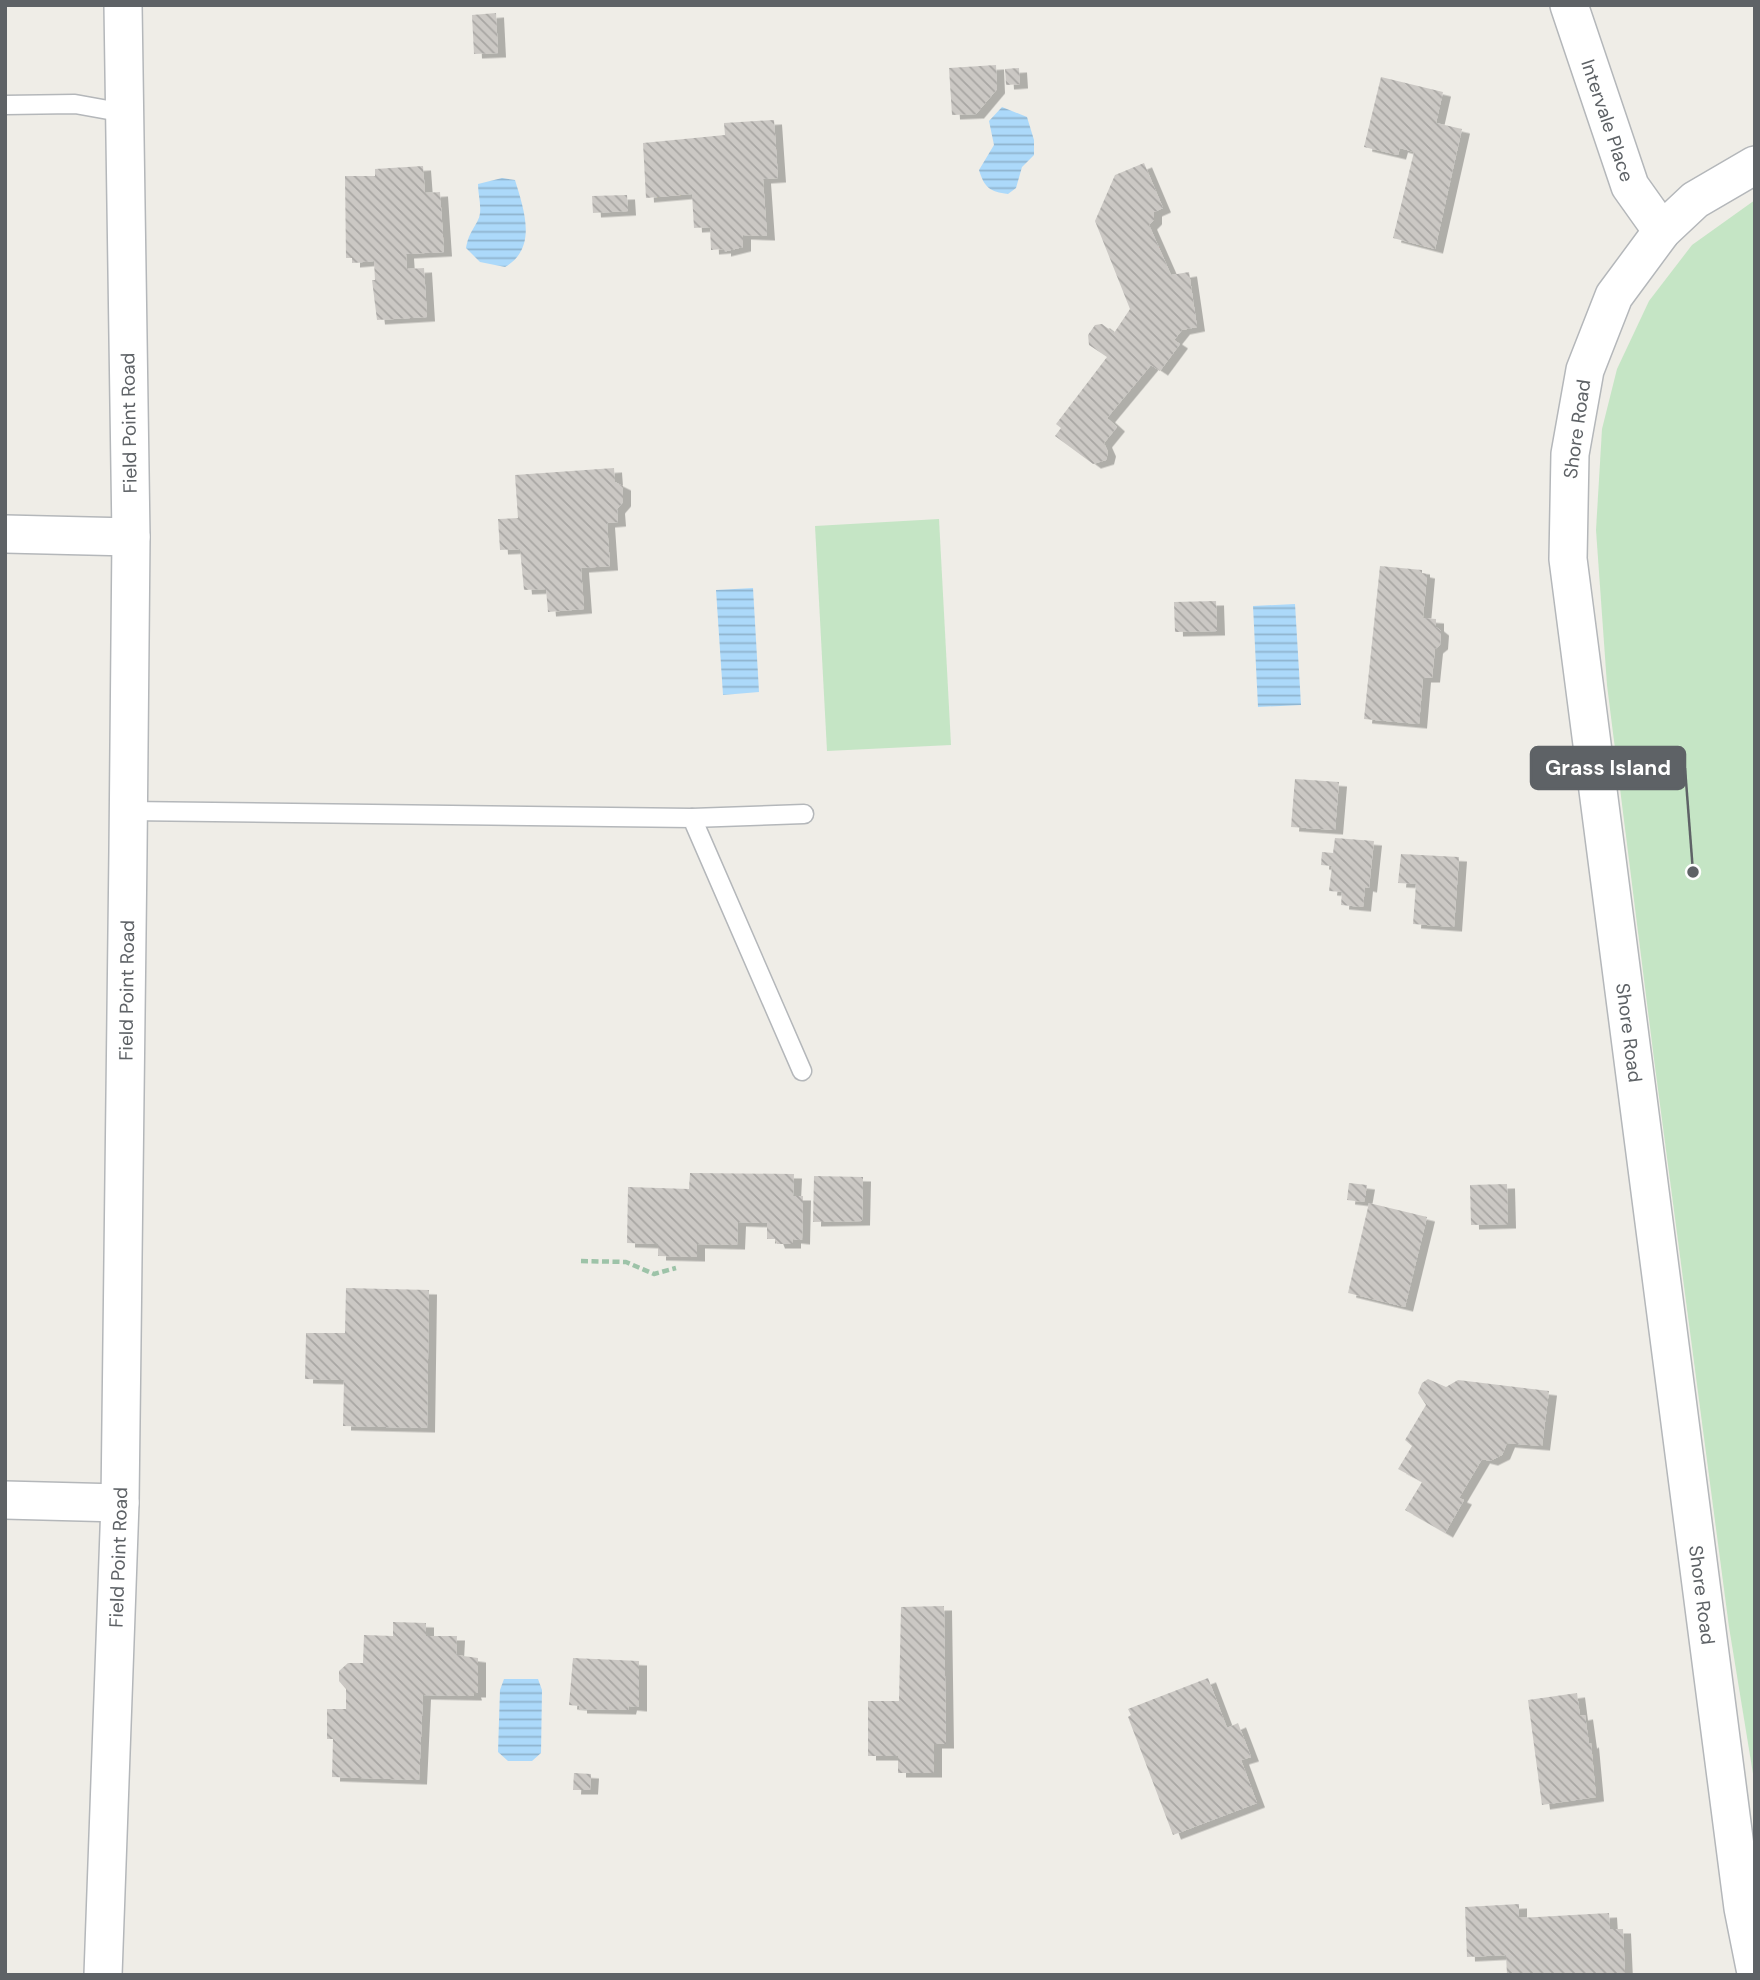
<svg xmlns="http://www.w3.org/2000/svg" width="1760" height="1980" font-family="'DM Sans',sans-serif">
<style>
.green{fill:#c5e5c5}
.water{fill:url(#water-rules)}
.building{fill:url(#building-back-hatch);filter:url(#shadow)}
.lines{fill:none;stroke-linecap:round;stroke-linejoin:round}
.lane-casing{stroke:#b4b7ba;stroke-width:21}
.street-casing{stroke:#b4b7ba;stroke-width:40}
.path{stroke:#9dc3a8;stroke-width:4.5;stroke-dasharray:7 3.5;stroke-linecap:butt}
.lane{stroke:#fff;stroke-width:18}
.street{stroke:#fff;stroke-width:37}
.labels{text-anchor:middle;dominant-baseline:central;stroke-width:7;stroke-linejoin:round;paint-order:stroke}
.street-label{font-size:19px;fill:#5e6266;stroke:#fff}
.leader{fill:none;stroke:#5e6266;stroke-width:2.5}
.callout-dot{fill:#5e6266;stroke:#fff;stroke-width:2.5}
.callout{fill:#5e6266;stroke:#5e6266;stroke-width:2.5}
.callout-label{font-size:21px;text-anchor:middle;font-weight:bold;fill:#fff}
</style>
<defs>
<pattern id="water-rules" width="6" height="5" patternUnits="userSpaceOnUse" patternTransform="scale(1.75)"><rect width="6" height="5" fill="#acd9fa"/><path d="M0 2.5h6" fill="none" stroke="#8fb3ce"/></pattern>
<pattern id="building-back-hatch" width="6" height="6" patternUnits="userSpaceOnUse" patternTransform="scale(1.75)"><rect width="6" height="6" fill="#cbc8c4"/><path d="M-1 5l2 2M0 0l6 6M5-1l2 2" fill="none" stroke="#a8a6a3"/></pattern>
<filter id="shadow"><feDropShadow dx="8" dy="4.5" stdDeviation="0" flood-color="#0004"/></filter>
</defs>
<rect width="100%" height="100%" fill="#efede7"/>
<g class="green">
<polygon points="1755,200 1755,1786 1729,1627 1654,1059 1607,685 1596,530 1602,429 1617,369 1649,301 1692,245"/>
<polygon points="939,519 951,745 827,751 815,526"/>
</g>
<g class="water">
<path d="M1002 107 1027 117 1034 140V155L1022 167 1016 188 1008 194C990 192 984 187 979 170L994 145 989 121Z"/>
<path d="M502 178 515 180C524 210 538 248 505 267L480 262 466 248C469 233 472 232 478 220 483 210 478 196 478 184Z"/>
<polygon points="753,588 759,692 723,695 716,590"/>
<polygon points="1295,604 1301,705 1258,707 1253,606"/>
<polygon points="504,1679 538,1679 542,1690 541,1753 532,1761 508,1761 498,1752 500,1690"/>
</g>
<g class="building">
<polygon points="496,13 498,53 474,54 472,15"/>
<polygon points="996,65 997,89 976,114 952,115 949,68"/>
<polygon points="1019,68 1020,84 1006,85 1005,69"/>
<polygon points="1381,77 1443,92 1436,123 1462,129 1435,249 1393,238 1414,152 1400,148 1398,155 1364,147"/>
<polygon points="774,120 778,178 763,179 767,236 743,235 743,247 723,252 723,249 711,250 710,227 694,228 692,194 646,198 643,143 725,135 724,123"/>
<polygon points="1144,163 1163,208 1154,212 1154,220 1149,225 1171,275 1189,272 1197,327 1182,330 1174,340 1180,344 1160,371 1151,365 1107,418 1117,427 1104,443 1108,452 1106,460 1093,464 1055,436 1061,428 1056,424 1107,357 1089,345 1088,335 1095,325 1102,324 1114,333 1130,309 1095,221 1115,175"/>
<polygon points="423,166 425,193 440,192 444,252 406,254 407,269 424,268 427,317 377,320 372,280 375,280 374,261 352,263 352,258 346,258 345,176 375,176 375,169"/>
<polygon points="627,195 628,211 593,213 592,196"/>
<polygon points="614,468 615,482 623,486 623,502 617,509 618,522 607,523 610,566 581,568 584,609 548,612 546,589 524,590 520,549 500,550 498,519 518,518 515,475"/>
<polygon points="1380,566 1422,570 1422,573 1427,574 1423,618 1436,619 1436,627 1441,631 1440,645 1435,649 1432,678 1423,678 1419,724 1364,719"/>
<polygon points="1216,601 1217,631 1175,632 1174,602"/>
<polygon points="1295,779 1339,782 1335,830 1291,827"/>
<polygon points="1335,838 1374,841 1369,888 1365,887 1363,907 1341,905 1342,892 1329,891 1332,866 1321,865 1322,852 1333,853"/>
<polygon points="1401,854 1459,857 1454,927 1413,924 1416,884 1398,883"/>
<polygon points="690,1173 794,1174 793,1196 803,1196 802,1240 793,1239 793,1244 777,1244 775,1239 767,1239 767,1223 738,1222 737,1245 697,1244 697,1257 658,1256 658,1244 627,1243 628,1187 689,1189"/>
<polygon points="814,1176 863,1177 862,1221 813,1222"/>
<polygon points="1349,1183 1367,1185 1364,1202 1347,1200"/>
<polygon points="1507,1184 1508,1224 1471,1225 1470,1185"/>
<polygon points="1369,1203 1427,1217 1405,1307 1348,1293"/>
<polygon points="346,1288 429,1290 427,1428 343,1426 344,1380 305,1379 306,1333 345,1333"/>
<polygon points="1428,1379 1446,1387 1458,1380 1549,1391 1542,1446 1507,1443 1502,1455 1490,1461 1482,1459 1459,1498 1464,1500 1445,1533 1405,1510 1422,1482 1398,1469 1412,1446 1405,1440 1426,1405 1418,1393 1422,1383"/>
<polygon points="944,1606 946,1744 934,1744 934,1773 898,1773 898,1756 868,1756 868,1701 899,1701 901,1607"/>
<polygon points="393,1622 426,1623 426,1636 457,1636 456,1655 478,1658 478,1693 473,1693 474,1696 423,1695 419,1780 332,1777 333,1739 327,1739 327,1709 346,1709 346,1689 339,1681 339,1671 348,1663 363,1663 364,1635 393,1636"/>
<polygon points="573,1658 639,1661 639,1707 629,1706 628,1710 579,1709 579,1706 569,1705"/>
<polygon points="1208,1678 1227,1728 1238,1723 1251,1757 1241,1760 1257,1803 1173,1835 1128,1717 1131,1715 1128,1709"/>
<polygon points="1577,1693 1580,1716 1585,1715 1589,1744 1591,1743 1596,1797 1542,1805 1528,1700"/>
<polygon points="574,1773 591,1774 590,1790 573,1790"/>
<polygon points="1519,1904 1519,1918 1609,1913 1610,1929 1623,1929 1625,1975 1507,1975 1506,1955 1467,1957 1465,1907"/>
</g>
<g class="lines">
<g class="lane-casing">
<g id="lane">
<polyline points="5,105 75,104 125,113"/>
<polyline points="128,811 692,818 802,1071"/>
<polyline points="692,818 804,814"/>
</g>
</g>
<g class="street-casing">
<g id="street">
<path id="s1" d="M1569 5 1630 186 1662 231"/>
<path id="s2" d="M1755 165 1695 200 1662 231 1614 296 1585 370 1570 454 1568 559 1743 1908 1755 1968"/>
<polyline points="5,534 131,537"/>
<polyline points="5,1500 120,1503"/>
<path id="s3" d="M103 1975 120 1503 128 851 131 537 123 5"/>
</g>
</g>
<polyline class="path" points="581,1261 626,1262 654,1274 676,1268"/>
<use href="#lane" class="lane"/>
<use href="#street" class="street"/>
</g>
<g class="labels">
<g class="street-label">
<text stroke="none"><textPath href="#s1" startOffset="122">Intervale Place</textPath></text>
<text transform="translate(129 423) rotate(-91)">Field Point Road</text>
<text transform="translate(1577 429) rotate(-82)">Shore Road</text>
<text stroke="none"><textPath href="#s3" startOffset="985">Field Point Road</textPath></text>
<text stroke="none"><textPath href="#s2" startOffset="943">Shore Road</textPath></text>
<text stroke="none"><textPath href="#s3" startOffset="418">Field Point Road</textPath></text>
<text stroke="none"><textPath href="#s2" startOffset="1510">Shore Road</textPath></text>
</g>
</g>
<path class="leader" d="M1693 872L1685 768"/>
<circle class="callout-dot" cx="1693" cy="872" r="7"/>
<rect class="callout" x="1531" y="747" width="154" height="42" rx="7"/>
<g class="callout-label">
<text x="1608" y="775">Grass Island</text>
</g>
<rect width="1760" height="1980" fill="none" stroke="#5e6266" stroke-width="14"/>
</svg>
